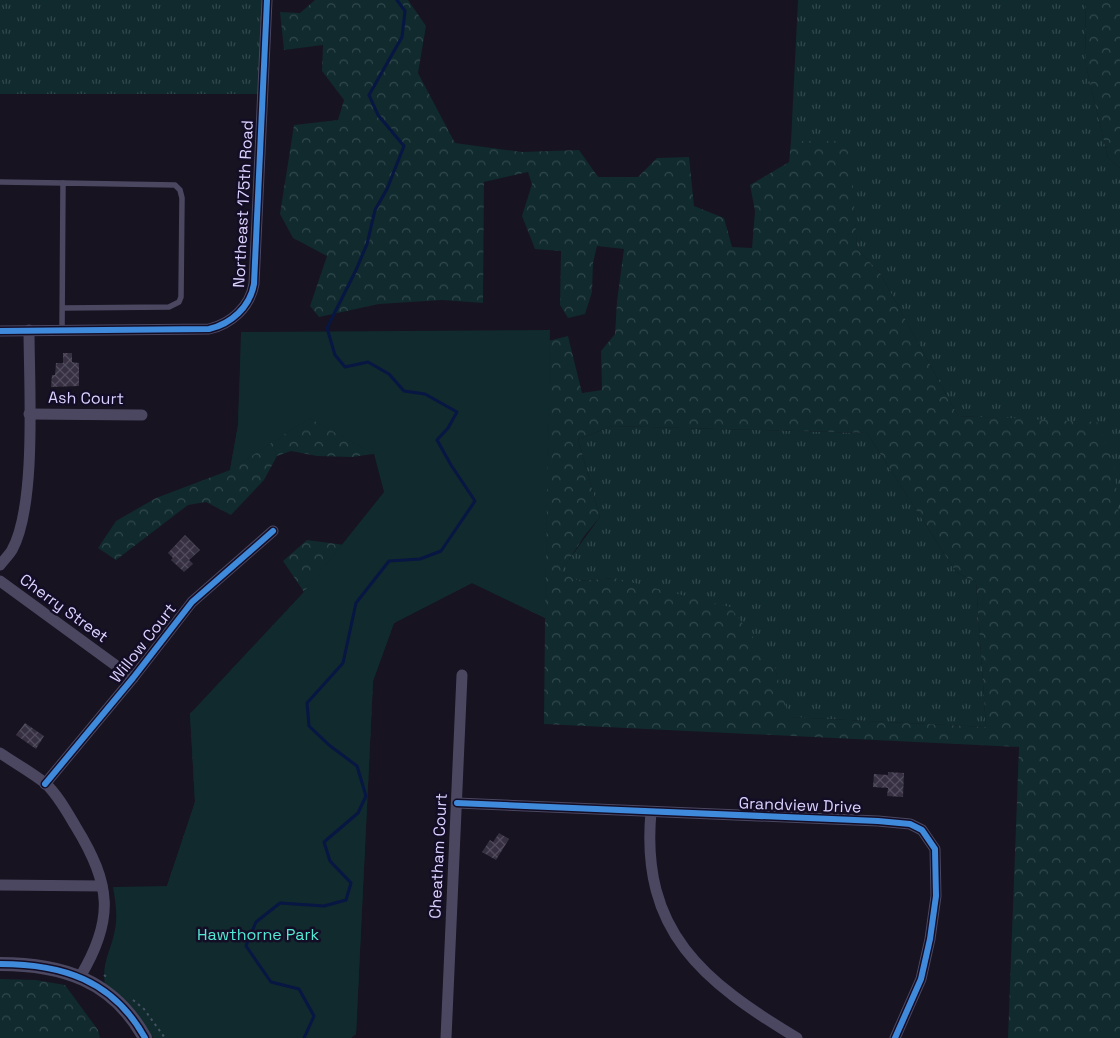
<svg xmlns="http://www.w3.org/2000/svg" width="1120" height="1038" font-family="'Space Grotesk',sans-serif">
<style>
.grass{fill:url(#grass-tufts)}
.forest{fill:url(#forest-crowns);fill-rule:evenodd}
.green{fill:#102a2e}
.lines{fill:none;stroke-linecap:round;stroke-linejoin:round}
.stream{stroke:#081643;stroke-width:3}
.building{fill:url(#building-cross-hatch)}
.path{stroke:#455263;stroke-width:2;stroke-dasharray:2.5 4;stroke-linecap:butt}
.service{stroke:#4b4761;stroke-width:5.5}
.minor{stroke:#4b4761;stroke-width:11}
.tertiary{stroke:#4b4761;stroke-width:14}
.cycleway-casing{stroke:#140d26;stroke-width:9}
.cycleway{stroke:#408adc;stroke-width:6}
.labels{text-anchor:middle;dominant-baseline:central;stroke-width:5;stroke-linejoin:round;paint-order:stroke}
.street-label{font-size:16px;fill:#dcd2ff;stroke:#140d26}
.park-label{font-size:16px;fill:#53e9d4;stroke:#140d26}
</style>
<defs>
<pattern id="grass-tufts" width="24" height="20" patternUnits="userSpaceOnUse" patternTransform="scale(1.25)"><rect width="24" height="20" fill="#102a2e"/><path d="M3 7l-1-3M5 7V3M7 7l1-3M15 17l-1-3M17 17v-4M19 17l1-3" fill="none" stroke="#32484d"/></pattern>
<pattern id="forest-crowns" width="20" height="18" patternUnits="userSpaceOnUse" patternTransform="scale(1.25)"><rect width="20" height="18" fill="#102a2e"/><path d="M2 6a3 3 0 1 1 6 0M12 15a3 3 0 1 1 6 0" fill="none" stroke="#32484d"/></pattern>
<pattern id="building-cross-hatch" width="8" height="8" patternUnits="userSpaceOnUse" patternTransform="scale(1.25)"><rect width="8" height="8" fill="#363042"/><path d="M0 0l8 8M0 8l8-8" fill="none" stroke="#524d5e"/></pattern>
</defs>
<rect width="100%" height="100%" fill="#171320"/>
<g class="grass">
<polygon points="0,0 263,0 259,94 0,94"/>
<polygon points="798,0 1085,0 1086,66 1108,158 1120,168 1120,528 1097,423 958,416 880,273 857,249 849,141 791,141"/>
<polygon points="613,426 867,433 956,572 976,582 986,727 788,717 774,665 614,578 579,581 560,572 600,517 578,439"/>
</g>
<g class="forest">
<path d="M315 0H408L426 26 418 73 455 143 522 152 579 150 598 177H638L657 158 689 157 694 206 724 218 732 247 752 248 755 211 750 185 789 162 791 141H850L857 249 880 273 958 416 1097 422 1114 464 1120 528V1038H1008L1019 747 544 724 545 618 472 583 394 623 373 681 356 1034 351 1038 167 886 195 802 190 714 304 592 283 561 307 540 360 547 385 532 401 450 352 457 317 456 291 451 277 456 264 480 231 515 206 502 188 505 116 560 98 548 116 521 156 498 230 470 238 425 241 350 536 344 568 336 582 393 602 390 601 351 615 334 617 301 624 249 597 246 593 263 592 292 585 314 568 318 560 305 561 251 535 249 522 216 532 184 528 172 484 182 483 303 442 300 379 304 319 317 310 306 327 256 293 238 280 214 294 125 338 120 344 100 322 71 323 45 284 50 280 12 300 13ZM613 426 867 433 956 572 976 582 986 727 789 717 774 665 730 607 614 578 579 581 561 572 585 535 600 517 578 439Z"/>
<polygon points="1085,0 1120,0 1120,168 1108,158 1086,66"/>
<polygon points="0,979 36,980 65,985 98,1030 100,1038 0,1038"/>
</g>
<path class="green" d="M550 330 545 618 472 583 394 623 373 681 356 1034 351 1038H153L128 1004 105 986C101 962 111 952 115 929 118 915 115 900 113 887L167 886 195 802 190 714 304 592 384 492 374 454 309 418 230 470 238 425 241 332Z"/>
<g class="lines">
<polyline class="stream" points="304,1038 314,1016 299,989 271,982 246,946 256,922 280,903 324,906 346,900 351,883 330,861 324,842 358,813 366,796 357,766 329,745 309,726 307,703 343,663 356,603 389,561 420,559 441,551 475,501 451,465 437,440 448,428 457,412 425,394 404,391 389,374 368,362 345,367 335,355 327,328 356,270 367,244 375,210 387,189 404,146 378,115 369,95 402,37 405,11 397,0"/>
</g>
<g class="building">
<polygon points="63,353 72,353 72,362 79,363 79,386 51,387 52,375 55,375 56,363 63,363"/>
<polygon points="185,535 200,550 189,560 193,564 184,572 171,560 173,558 168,553"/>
<polygon points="25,723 44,736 36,749 16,735"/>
<polygon points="888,772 904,773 903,797 887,796 888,788 873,787 874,774 888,775"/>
<polygon points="499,833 509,839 496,860 482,852 490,840 493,842"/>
</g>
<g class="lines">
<g class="path">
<polyline points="104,975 109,979"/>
<polyline points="133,1000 144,1009 165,1038"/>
</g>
<g class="service">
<polyline points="0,182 63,183"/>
<polyline points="62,331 63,183 175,185 180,190 182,198 181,297 179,302 169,307 63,308"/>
</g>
<g class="minor">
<path d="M0 331 209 329C231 324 250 307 254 284L267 0"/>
<polyline points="29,414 142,415"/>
<path d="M0 565C4 560 9 555 12 550 37 505 29 384 29 330"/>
<polyline points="0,581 133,678"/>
<path d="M0 753C15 763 31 772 45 783 58 795 67 812 76 827 111 884 115 919 80 977"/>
<polyline points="45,784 133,678 192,602 273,531"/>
<polyline points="457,803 878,821 910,824 922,830 935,849 936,896 930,939 921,979 895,1038"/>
<path d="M651 812C640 932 704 982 797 1038"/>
<polyline points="0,885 102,886"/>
<polyline points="446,1038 462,675"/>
</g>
<path class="tertiary" d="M0 964C62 964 113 980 145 1038"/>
<g class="cycleway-casing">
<g id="cycleway">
<path d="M0 331 209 329C231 324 250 307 254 284L267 0"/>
<polyline points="45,784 133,678 192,602 273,531"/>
<polyline points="457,803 878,821 910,824 922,830 935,849 936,896 930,939 921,979 895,1038"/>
<path d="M0 964C62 964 113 980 145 1038"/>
</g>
</g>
<use href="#cycleway" class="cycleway"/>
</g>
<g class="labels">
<g class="street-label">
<text transform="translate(243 204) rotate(-87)">Northeast 175th Road</text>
<text transform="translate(86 398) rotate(1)">Ash Court</text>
<text transform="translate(64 608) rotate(36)">Cherry Street</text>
<text transform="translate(143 643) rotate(-52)">Willow Court</text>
<text transform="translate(800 805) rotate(2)">Grandview Drive</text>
<text transform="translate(438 856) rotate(-87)">Cheatham Court</text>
</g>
<g class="park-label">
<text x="258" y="934">Hawthorne Park</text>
</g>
</g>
</svg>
